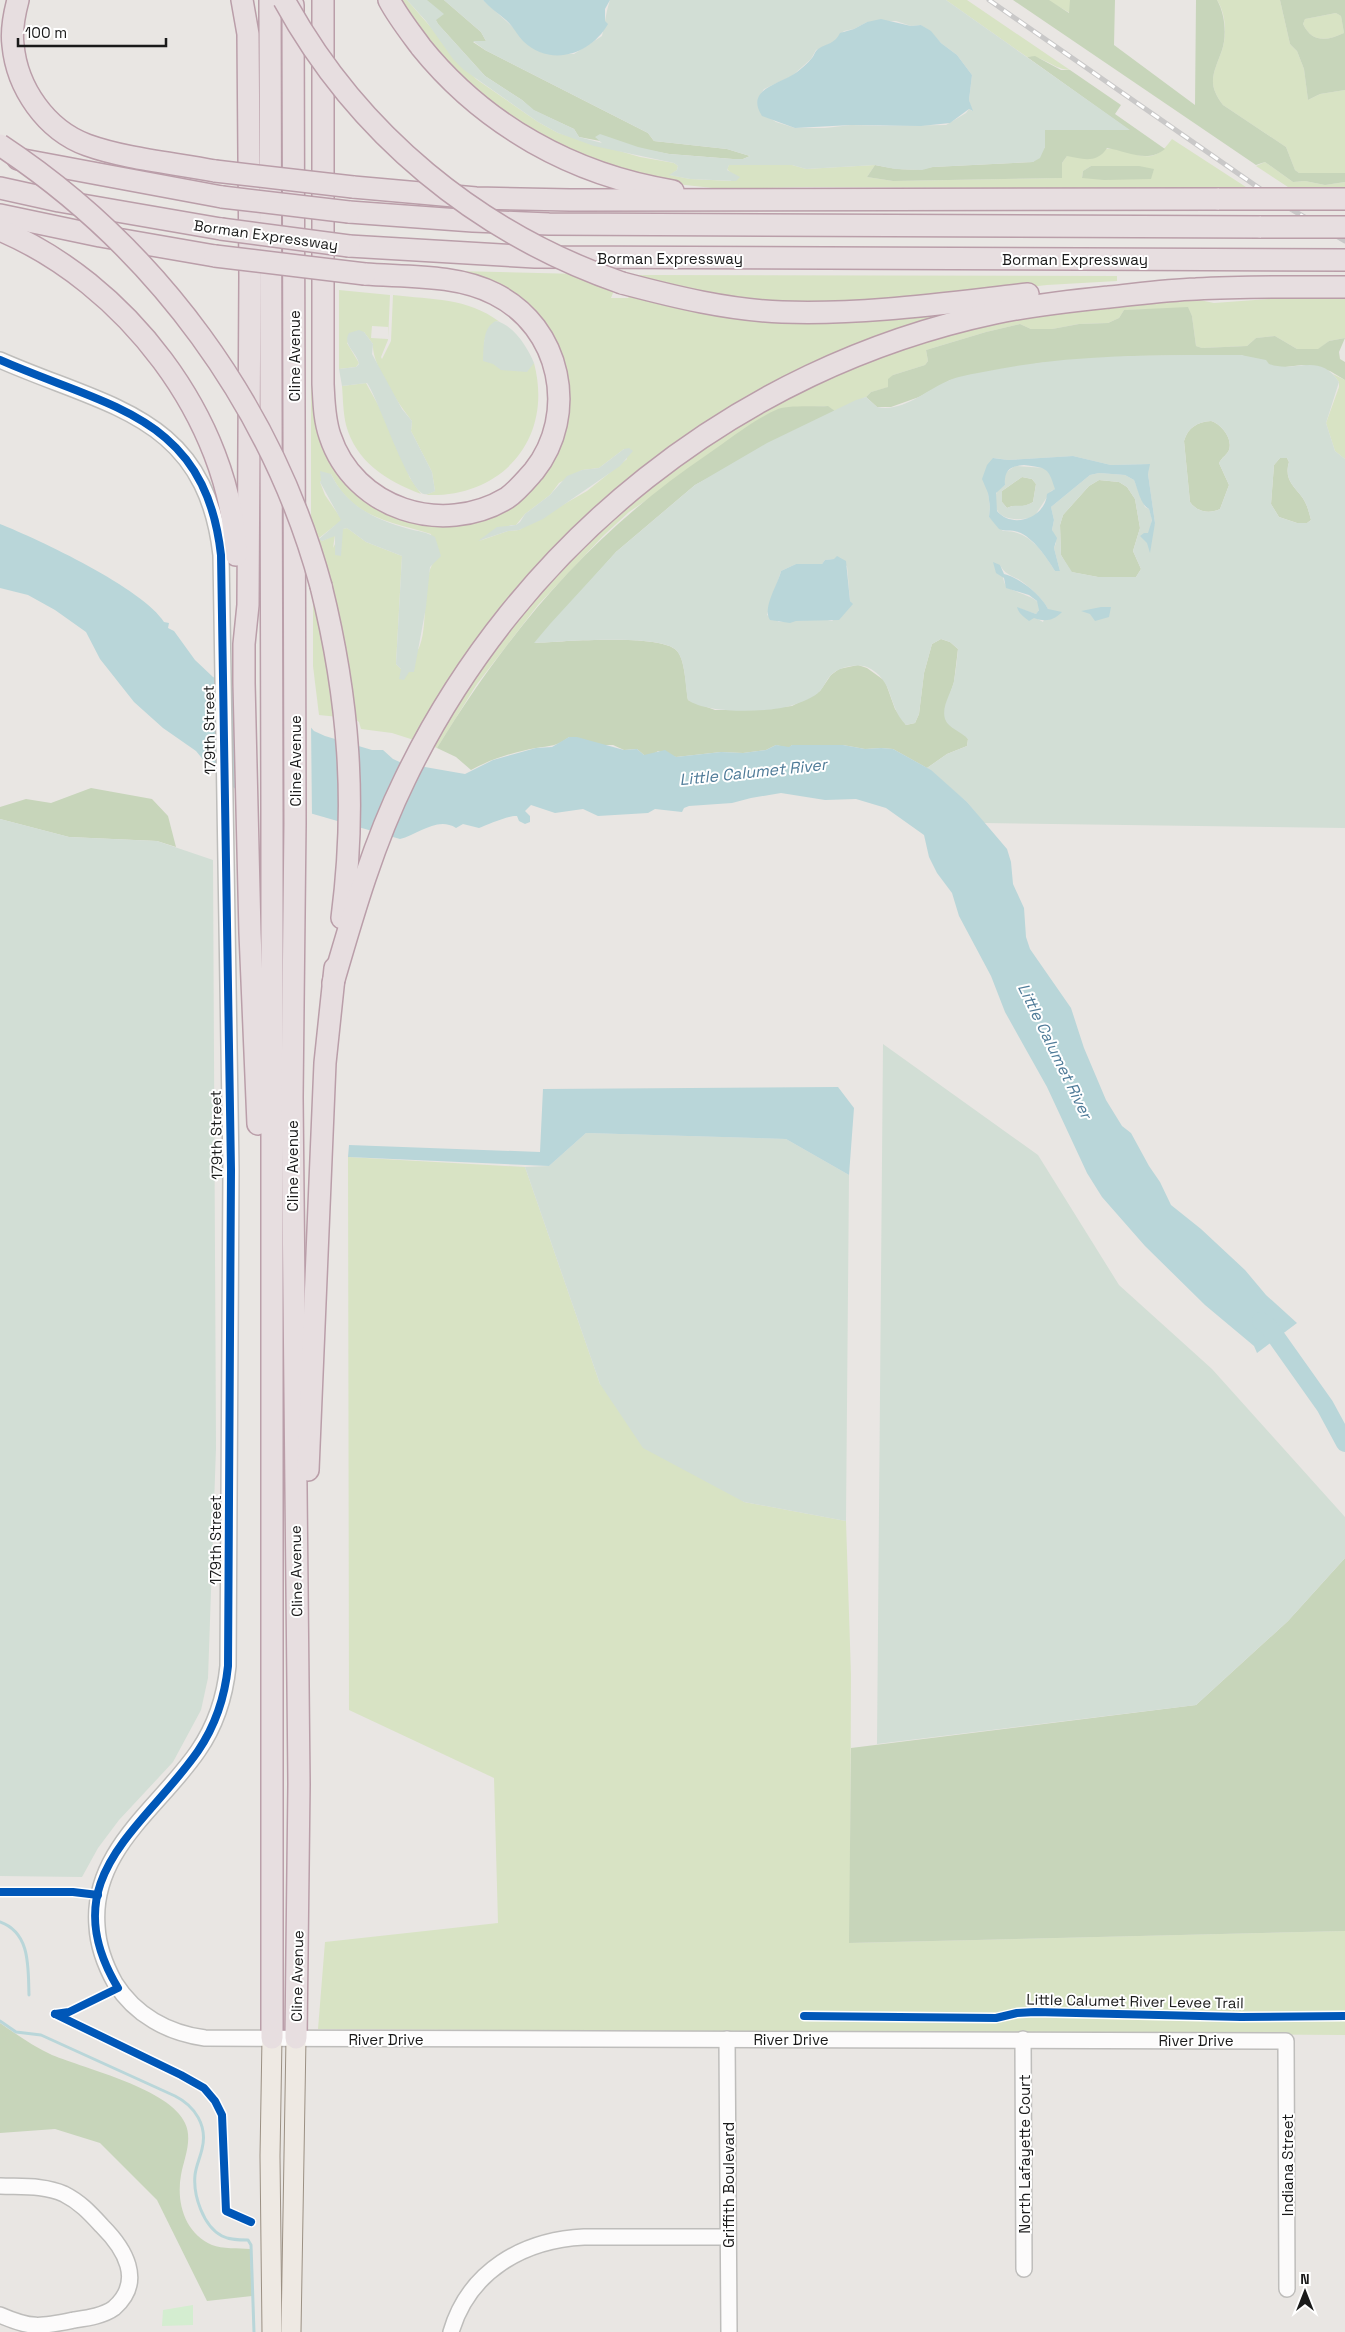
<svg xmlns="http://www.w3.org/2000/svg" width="1345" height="2332" font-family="'Space Grotesk',sans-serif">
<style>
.grass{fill:#d8e3c4;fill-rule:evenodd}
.forest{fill:#c7d5ba;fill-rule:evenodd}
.wetland{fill:#d2ded5;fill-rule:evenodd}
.park{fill:#d4edd0}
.water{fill:#b9d6d9;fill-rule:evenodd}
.pier{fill:#e9e6e3}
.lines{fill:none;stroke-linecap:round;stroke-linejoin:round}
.stream{stroke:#b9d6d9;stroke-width:3}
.river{stroke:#b9d6d9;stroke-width:18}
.minor-casing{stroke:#bebdbb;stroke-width:18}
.major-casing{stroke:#9b9083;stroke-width:21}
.highway-casing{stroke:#ba9ea9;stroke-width:24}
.minor{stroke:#fcfbfb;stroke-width:15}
.major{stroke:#eee9e3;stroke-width:19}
.highway{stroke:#e7dee0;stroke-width:21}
.rail-casing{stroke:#c9c8c8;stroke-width:5}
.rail{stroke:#fff;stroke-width:3;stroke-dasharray:9;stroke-linecap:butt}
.highway-bridge-casing{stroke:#ba9ea9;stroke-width:24;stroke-linecap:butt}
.highway-bridge{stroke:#e7dee0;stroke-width:21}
.cycleway-casing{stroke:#fff;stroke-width:11}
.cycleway{stroke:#0057b8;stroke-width:8}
.labels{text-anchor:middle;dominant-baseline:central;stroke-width:4;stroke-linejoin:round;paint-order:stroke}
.street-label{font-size:15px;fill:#1a1a1a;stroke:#fff}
.water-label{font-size:16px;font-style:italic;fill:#4f7b98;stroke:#fff}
</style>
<rect width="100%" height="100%" fill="#e9e6e3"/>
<g class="grass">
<path d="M399 0H407L476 79 538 122 558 133 640 157 674 163 678 166 677 170 670 175 690 179 731 181V173L727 169 729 165H792L806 169 875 165 867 177 893 181 1062 178V163L1067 156C1079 154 1093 150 1105 149 1134 146 1148 173 1172 139L1249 189 807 187 722 189 676 184 581 157 498 110 445 62ZM1091 166H1139L1082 178 1083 171Z"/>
<path d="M946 0H967L1070 70C1054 70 1043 55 1027 57Z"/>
<polygon points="1049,0 1070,0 1070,13 1049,1"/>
<path d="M1217 0H1280L1290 44 1297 51 1304 69 1308 100 1320 94 1345 90V173H1299L1295 170 1286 147 1223 105C1206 83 1214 73 1222 50 1227 35 1226 14 1217 0Z"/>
<path d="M1336 13 1341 16 1344 33C1327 41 1312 43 1303 24L1305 19Z"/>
<polygon points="1265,162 1293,182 1305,181 1325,185 1345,182 1345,190 1291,189 1256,166"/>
<path d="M456 271 620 275 611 298H628L630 294 659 302 983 307 913 330 630 484 417 741 392 733 361 729 359 722 355 719 311 527V381H314L324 447C344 498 394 529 449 526 459 526 473 524 482 520 489 516 557 452 559 448 571 424 572 371 559 348 554 341 542 334 535 329 509 310 483 290 456 271ZM624 449 627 459 587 491 519 530 508 531 479 541 511 525H516L525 514 550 495 559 483 582 470 599 468ZM331 474C352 518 389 521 431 534L434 562C422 576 428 624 420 645 418 654 406 662 401 669L396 664 402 556 366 542 347 528 343 529 333 548 335 535 322 541 319 538 342 520 325 495 320 482Z"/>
<polygon points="639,275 1117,276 1117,281 1047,285 969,294 783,306 637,280"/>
<path d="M339 290 390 295 388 340 381 357 382 359 391 341 393 295C433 300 466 297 500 322L496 321 484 341V361L530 365 534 363C554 439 502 498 426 495L435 491 432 472 411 431 412 421C399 405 371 364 373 344L364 332 347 343 359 363 356 367 339 369ZM372 326 389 327 388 339 371 338Z"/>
<polygon points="1297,297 1345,297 1345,338 1329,341 1319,349 1297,349 1275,336 1256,338 1247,346 1202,348 1196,346 1192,316 1188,308 1124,310 1119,318 1108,323 1079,324 1052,329 1031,329 1020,324 986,332 926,350 928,361 925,365 893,375 889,387 871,392 866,397 835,411 827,406 780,409 629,512 603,536 538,605 477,684 437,748 432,746 459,698 541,589 618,512 703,447 778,402 858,364 962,330 1077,308 1195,299 1214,303"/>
<polygon points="1333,374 1345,380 1345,459 1335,451 1326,423 1339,387 1339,382"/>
<path d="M366 383 382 412 410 478 421 494C387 481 356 462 346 425 343 412 343 398 342 386Z"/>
<polygon points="313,594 339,717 319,715 313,666"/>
<polygon points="348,1157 525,1167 600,1384 744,1502 846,1521 851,1675 850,1943 1345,1931 1345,2035 318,2029 325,1942 498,1923 494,1778 349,1710"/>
</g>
<g class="forest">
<polygon points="424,0 444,0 481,32 486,41 473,42 485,50 648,133 654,141 727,149 750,156 743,159 733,159 669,154 579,137 574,129 533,110 522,100 485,76 438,24"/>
<path d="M1013 0H1049L1069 13 1070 0H1115L1114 45 1195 105 1196 0H1217C1225 14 1227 35 1222 50 1214 73 1206 83 1223 105L1286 147 1295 170 1299 173H1345V182L1325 185 1305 181 1293 182 1265 162 1256 165Z"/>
<path d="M1280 0H1345V90L1320 94 1308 100 1304 69 1297 51 1290 44ZM1336 13 1341 16 1344 33C1327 41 1312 43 1303 24L1305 19Z"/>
<path d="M1035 56 1061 70H1070L1121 105 1115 114 1165 149C1147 164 1127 151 1107 148 1097 164 1082 159 1067 156L1062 163V178L893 181 867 177 875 165C894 169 913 172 932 167L1033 162 1045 147V130H1129L1027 57Z"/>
<polygon points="1091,166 1139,166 1154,169 1151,179 1104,180 1082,178 1083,171"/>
<polygon points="1188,307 1192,316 1196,346 1202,348 1247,346 1256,338 1275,336 1297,349 1318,349 1329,341 1345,338 1339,352 1340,359 1345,362 1345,380 1330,371 1302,365 1277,368 1241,355 1134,356 1040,363 950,380 919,397 891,407 877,407 866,397 871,392 888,387 888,379 893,375 925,365 928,361 926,350 986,332 1020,324 1031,329 1052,329 1079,324 1108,323 1119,318 1124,310"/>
<path d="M828 406 835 411 695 485 616 552 535 643C561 642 661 633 677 651 685 659 686 688 688 700L715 710H756L792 706 820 691 831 675 839 669 858 665 867 668 885 681 895 709 906 725 915 723 919 714 924 673 932 644 941 639 950 642 958 649 954 682 945 709 952 727 962 731 968 739 967 746 947 754 927 768 893 749 881 748 865 749 843 745H792L789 748 776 745 766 750 743 753 721 752 676 757 658 751 652 755H644L637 749 624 750 613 745H603L569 737C558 746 549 746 536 748 514 752 491 759 471 770L456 757 437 748C510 629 592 532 708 454 730 439 753 420 778 409 789 405 815 407 828 406Z"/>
<path d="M1211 421C1221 424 1233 438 1229 450 1227 455 1222 457 1219 463L1229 485 1220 509C1209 514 1197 512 1190 502L1184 441C1188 427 1198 422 1211 421Z"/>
<path d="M1280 458H1287L1289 462C1284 479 1293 485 1302 497 1307 504 1309 512 1311 520L1307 523H1297L1279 517 1271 504 1274 465Z"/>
<path d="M1022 477 1032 479 1036 484 1033 502C1020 510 1017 503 1007 508L1002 502V491Z"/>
<polygon points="1099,480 1119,482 1127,487 1135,499 1140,528 1133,551 1141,569 1136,577 1098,577 1071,572 1061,555 1060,525 1063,515 1089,486"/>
<polygon points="91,788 152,799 168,816 176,847 157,841 69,837 0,819 0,807 26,799 51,803"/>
<polygon points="1345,1558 1345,1931 849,1943 851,1748 1196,1705 1288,1621"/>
<path d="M0 2023C16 2034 34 2047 52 2055 86 2069 170 2089 185 2123 193 2140 184 2158 181 2175 176 2203 185 2233 212 2245 222 2249 239 2248 250 2249L252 2296 207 2301 157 2200 100 2143 55 2129 0 2133Z"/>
</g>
<g class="wetland">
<path d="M407 0H427L444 14 436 20 438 24 485 76 522 100 534 110 574 129 579 137 602 143 595 137 600 134 638 147 669 154 733 159H743L750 156 727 149 654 141 648 133 485 50 473 41H486L481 32 444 0H483L515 29 524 41 550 54H574L602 36C605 23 606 12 610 0H946L1130 130H1045V147L1040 158 1033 162 933 167 922 170 895 169 875 165 806 169 792 165H729L727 170 740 177 736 181 690 179 669 175 677 170 678 166 674 163 594 146 558 133 538 122 464 70 453 59 426 21ZM896 21 911 26 921 25 931 32 941 43 957 55 972 75 969 100 972 111 969 109 966 113 946 125 881 126 851 125 825 128H795L776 122 760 112 759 97 764 89 792 76 811 59 816 50 834 42 844 31 854 29 867 22Z"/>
<path d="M496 321C514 325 528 348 534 363L527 372 501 370 493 364 483 361C484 348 482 327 496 321Z"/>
<path d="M359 330 364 332 373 344 372 354 402 409 412 421 411 431 432 472 435 491C431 493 427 495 424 494 408 490 379 400 367 383L342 386 339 369 356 367 359 364C357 352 342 345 349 333Z"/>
<path d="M1241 355 1266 360 1269 364C1295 374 1319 351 1339 382L1326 423 1335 451 1345 459V828L984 823 967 802 927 768 947 754 967 746 968 739C962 732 948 728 945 719 941 706 952 692 954 681 956 670 957 659 958 649L950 642 941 639 932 644 924 673 919 714 915 723 906 725C887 706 895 680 867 667 856 663 839 667 831 675 826 680 824 687 820 691 815 697 800 703 793 705 770 713 707 714 688 700 685 686 686 662 677 651 662 633 560 642 534 643L550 624 616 552 695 485 767 443 856 400 866 397 877 407C903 413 927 389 950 380 960 376 973 374 983 372 1068 354 1156 355 1241 355ZM1211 421C1221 424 1233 438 1229 450 1227 455 1222 457 1219 463L1229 485 1220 509C1209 514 1197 512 1190 502L1184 441C1188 427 1198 422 1211 421ZM1073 456 1111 465 1149 464 1148 474 1155 523 1147 543 1152 519 1149 509 1145 507 1134 480 1125 475 1099 473 1090 475 1051 507 1054 520 1052 530 1056 543 1054 548 1060 571H1055C1043 552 1029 530 1003 531L989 517 990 507 988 493 994 458 1008 460ZM1280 458H1287L1289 462C1284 479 1293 485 1302 497 1307 504 1309 512 1311 520L1307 523H1297L1279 517 1271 504 1274 465ZM1099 480 1119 482 1127 487 1135 499 1140 528 1133 551 1141 569 1136 577H1098L1072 572 1061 555 1060 525 1063 515 1089 486ZM834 559 847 566 850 601 852 604 832 621 823 619 779 622 767 615 781 571 796 564H822L825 560ZM1000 565C1005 575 1012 575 1021 581 1031 588 1043 599 1048 609L1043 622 1018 608 1036 614C1052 596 1011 595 1005 584 1003 580 1002 571 1000 565Z"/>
<polygon points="629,448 633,451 620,466 543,519 519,530 508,531 478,541 497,527 516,525 520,522 525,514 550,495 567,476 582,470 599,468 624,449"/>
<path d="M1015 466 1045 468 1049 471 1056 489 1051 491 1034 517C1014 522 988 520 997 491L1005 485V473ZM1022 477 1032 479 1036 484 1033 502C1021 509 1017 503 1007 508L1002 502V491Z"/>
<path d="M320 471 331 474C346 506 376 520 409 529 417 531 427 532 435 537L441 556 430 567 426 607 414 672H409L404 680 399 679 401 669 396 664 402 556 366 542 347 528 343 529 341 556 335 555V536L322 541 319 539 341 520 320 482 321 481Z"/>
<polygon points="0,819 69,837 157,841 213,860 216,1448 208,1678 201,1710 173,1762 119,1820 98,1848 82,1877 0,1876"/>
<polygon points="883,1044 1038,1155 1119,1285 1212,1369 1345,1517 1345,1558 1288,1621 1196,1705 877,1744"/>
<polygon points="586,1133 786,1139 849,1175 846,1521 744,1502 643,1448 600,1384 525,1167 549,1166"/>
</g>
<polygon class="park" points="193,2305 193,2325 162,2326 163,2310"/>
<g class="water">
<path d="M483 0H610L605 9V21L608 24C591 54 551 68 523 41 517 35 513 26 506 20 498 13 490 8 483 0Z"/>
<path d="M881 19 911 26 921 25 931 31 941 43 957 55 972 75 969 100 973 111 969 109 950 123 921 126 851 125 795 128 762 116C744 88 782 84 797 72 802 68 807 64 812 58 814 56 815 51 818 49 827 43 835 44 840 33L854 29 867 22Z"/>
<path d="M1073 456 1111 465 1150 464 1148 474 1155 523 1150 553 1147 543 1140 536 1144 533H1148L1152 520 1149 509C1140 504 1138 489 1134 480L1125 475 1099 473 1090 475 1051 507 1054 520 1052 530 1057 538 1054 548 1060 571H1055C1047 558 1033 537 1018 532 1011 529 1005 532 999 529L989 517 990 507 988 493 982 479 987 465 993 458 1008 460ZM1024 465C1047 468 1048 467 1055 489L1047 494C1046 517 1013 530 997 511L996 493 1005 485C1004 471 1009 466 1024 465Z"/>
<path d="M0 524C38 539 144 589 164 622L169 623 168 628 174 631 195 660 213 677 240 692 306 722 314 731 325 736 372 750H383L393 759 402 763 465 774 493 760 536 748 552 747 569 737H577L624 750 637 749 644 755 665 750 676 757 721 752 743 753 766 750 776 745 789 747 792 745H843L865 749 881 748 893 749 931 770 967 802 1007 849 1011 862 1013 884 1024 908 1026 937 1030 949 1071 1008 1084 1048 1106 1100 1122 1126 1131 1133 1149 1166 1160 1182 1171 1205 1201 1229 1245 1270 1266 1295 1297 1323 1257 1353 1254 1346 1205 1305 1145 1246 1102 1197 1087 1173 1047 1087 1005 1012 991 976 959 916 952 893 937 873 929 857 924 835 886 808 856 799 825 800 781 793 751 798 732 803 689 806 684 808 682 812 655 809 648 813 598 816 583 809 555 813 531 805 525 811 530 816V822L525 824 519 821 517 816C509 815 487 825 479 828L463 824 456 828C437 816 418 835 400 839L240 793 206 763 196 751 163 728 134 702 100 659 86 632 55 610 28 595 0 588Z"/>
<path d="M837 556 846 561 850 601 853 604 839 620 796 621 790 623 770 620C762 607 778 585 781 571L796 564H822L825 560 834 559Z"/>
<path d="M993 562 1000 565 1004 574C1020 578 1041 595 1048 609L1062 612C1053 621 1045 622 1034 618L1029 621C1023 616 1019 614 1017 607L1036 614 1039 610 1037 601 1029 595 1006 588 1004 578 996 573Z"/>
<polygon points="1101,607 1111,607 1109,617 1095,621 1090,614 1081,611"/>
<polygon points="838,1087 854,1108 849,1175 786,1139 586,1133 549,1166 348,1157 349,1145 540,1152 543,1089"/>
</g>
<polygon class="pier" points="233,685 282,707 311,724 312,816 308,813 261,806 235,792"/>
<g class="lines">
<g class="stream">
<path d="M0 1922C31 1933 28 1968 29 1995"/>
<path d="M0 2021 16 2032 41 2035 175 2096C195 2106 208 2126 202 2149 200 2158 196 2166 195 2175 193 2195 203 2226 222 2236 230 2240 239 2240 248 2240L251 2245 254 2332"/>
</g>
<polyline class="river" points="1261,1321 1269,1327 1325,1406 1345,1443"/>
<g class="minor-casing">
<g id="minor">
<path d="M0 360C109 408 205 415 221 555L231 1170 228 1666C225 1696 216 1725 198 1751 160 1807 91 1850 97 1926 98 1946 105 1965 115 1983 135 2015 168 2033 205 2038L1286 2041 1287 2289"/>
<polyline points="727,2039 729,2332"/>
<polyline points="1023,2039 1024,2269"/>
<path d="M0 2186C21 2187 44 2185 64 2194 80 2202 90 2213 102 2226 124 2248 145 2281 114 2308 103 2316 87 2318 74 2320 40 2327 32 2329 0 2315"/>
<path d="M451 2332C469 2271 523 2240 584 2237H728"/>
</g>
</g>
<g class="major-casing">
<g id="major">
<polyline points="272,2038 270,2156 272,2332"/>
<polyline points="291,2332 296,2038"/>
</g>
</g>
<g class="highway-casing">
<g id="highway">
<path d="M18 0C14 15 11 30 13 45 17 88 46 130 87 145 126 159 174 163 215 171"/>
<polyline points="242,0 248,34 250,277 248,605 244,644 244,683 250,933 258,1124"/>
<polyline points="270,0 272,812 272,2038"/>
<path d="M323 0V384C324 401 324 419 330 436 354 509 442 537 507 498 517 491 526 480 534 471 579 414 561 327 495 294 457 274 406 277 365 274"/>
<path d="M389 0C398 17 410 32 421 47 484 125 573 175 673 191"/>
<polyline points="293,5 295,823 292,1097 299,1784 296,2038"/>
<polyline points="18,159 222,197"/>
<polyline points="353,187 476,198 570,200 1219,199"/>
<polyline points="0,188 59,201 221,229"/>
<polyline points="349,212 473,221 549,224 1261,227"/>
<polyline points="0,215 100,236 215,256"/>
<path d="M0 230C124 282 231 418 236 555"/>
<polyline points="349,246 535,257 1345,260"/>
<path d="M622 283C675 297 728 310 782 312 864 315 947 303 1028 294"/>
<path d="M321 586C349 699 357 803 342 918"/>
<path d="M333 983C353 914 373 844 405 779 519 543 737 368 995 313 1032 305 1071 301 1109 297 1138 294 1167 290 1196 289 1246 286 1295 287 1345 287"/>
<polyline points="308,1470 325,1063 335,968"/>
</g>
</g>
<use href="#minor" class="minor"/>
<use href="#major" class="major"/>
<use href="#highway" class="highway"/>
<g class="rail-casing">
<polyline id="rail" points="989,0 1279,202 1345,241"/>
</g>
<use href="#rail" class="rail"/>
<g class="highway-bridge-casing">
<g id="highway-bridge">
<path d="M284 0C357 134 478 233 622 283"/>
<path d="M0 145C156 248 272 405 321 586"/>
<polyline points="215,171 353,187"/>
<polyline points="222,197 349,212"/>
<polyline points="1219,199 1345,199"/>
<polyline points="1261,227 1345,227"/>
<polyline points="221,229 349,246"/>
<polyline points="215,256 365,274"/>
</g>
</g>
<use href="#highway-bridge" class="highway-bridge"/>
<g class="cycleway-casing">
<g id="cycleway">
<path d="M0 360C109 408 205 415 221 555L231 1170 228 1666C225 1696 215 1726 198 1751 143 1830 52 1878 118 1988L69 2012 55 2014"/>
<polyline points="0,1892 73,1892 98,1895"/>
<polyline points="55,2014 181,2075 204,2088 215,2101 222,2115 226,2211 251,2222"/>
<polyline points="804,2016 996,2018 1017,2013 1035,2012 1241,2017 1345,2016"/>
</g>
</g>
<use href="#cycleway" class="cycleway"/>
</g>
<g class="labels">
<g class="street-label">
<text transform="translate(266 235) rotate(8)">Borman Expressway</text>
<text x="670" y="258">Borman Expressway</text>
<text x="1075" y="259">Borman Expressway</text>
<text transform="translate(294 356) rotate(-90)">Cline Avenue</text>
<text transform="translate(209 730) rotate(-91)">179th Street</text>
<text transform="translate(295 761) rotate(-90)">Cline Avenue</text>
<text transform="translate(216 1135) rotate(-91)">179th Street</text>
<text transform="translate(292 1166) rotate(-90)">Cline Avenue</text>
<text transform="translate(215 1540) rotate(-90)">179th Street</text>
<text transform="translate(296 1571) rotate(-91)">Cline Avenue</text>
<text transform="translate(297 1976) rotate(-89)">Cline Avenue</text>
<text transform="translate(1135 2001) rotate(1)">Little Calumet River Levee Trail</text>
<text x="386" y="2039">River Drive</text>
<text x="791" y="2039">River Drive</text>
<text x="1196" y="2040">River Drive</text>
<text transform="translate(1024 2154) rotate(-90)">North Lafayette Court</text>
<text transform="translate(1287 2165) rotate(-90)">Indiana Street</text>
<text transform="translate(728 2185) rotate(-90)">Griffith Boulevard</text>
</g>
<g class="water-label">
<text transform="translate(753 772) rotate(-6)">Little Calumet River</text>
<text transform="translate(1055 1051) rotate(64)">Little Calumet River</text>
</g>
</g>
<g transform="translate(1305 2292)" stroke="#ffffff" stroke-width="4" paint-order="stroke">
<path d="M0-4L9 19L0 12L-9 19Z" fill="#1a1a1a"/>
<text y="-8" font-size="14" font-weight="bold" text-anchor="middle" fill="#1a1a1a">N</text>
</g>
<path d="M18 38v8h148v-8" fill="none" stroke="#1a1a1a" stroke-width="2.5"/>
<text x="25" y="38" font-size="15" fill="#1a1a1a" stroke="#ffffff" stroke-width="4" paint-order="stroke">100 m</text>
</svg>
